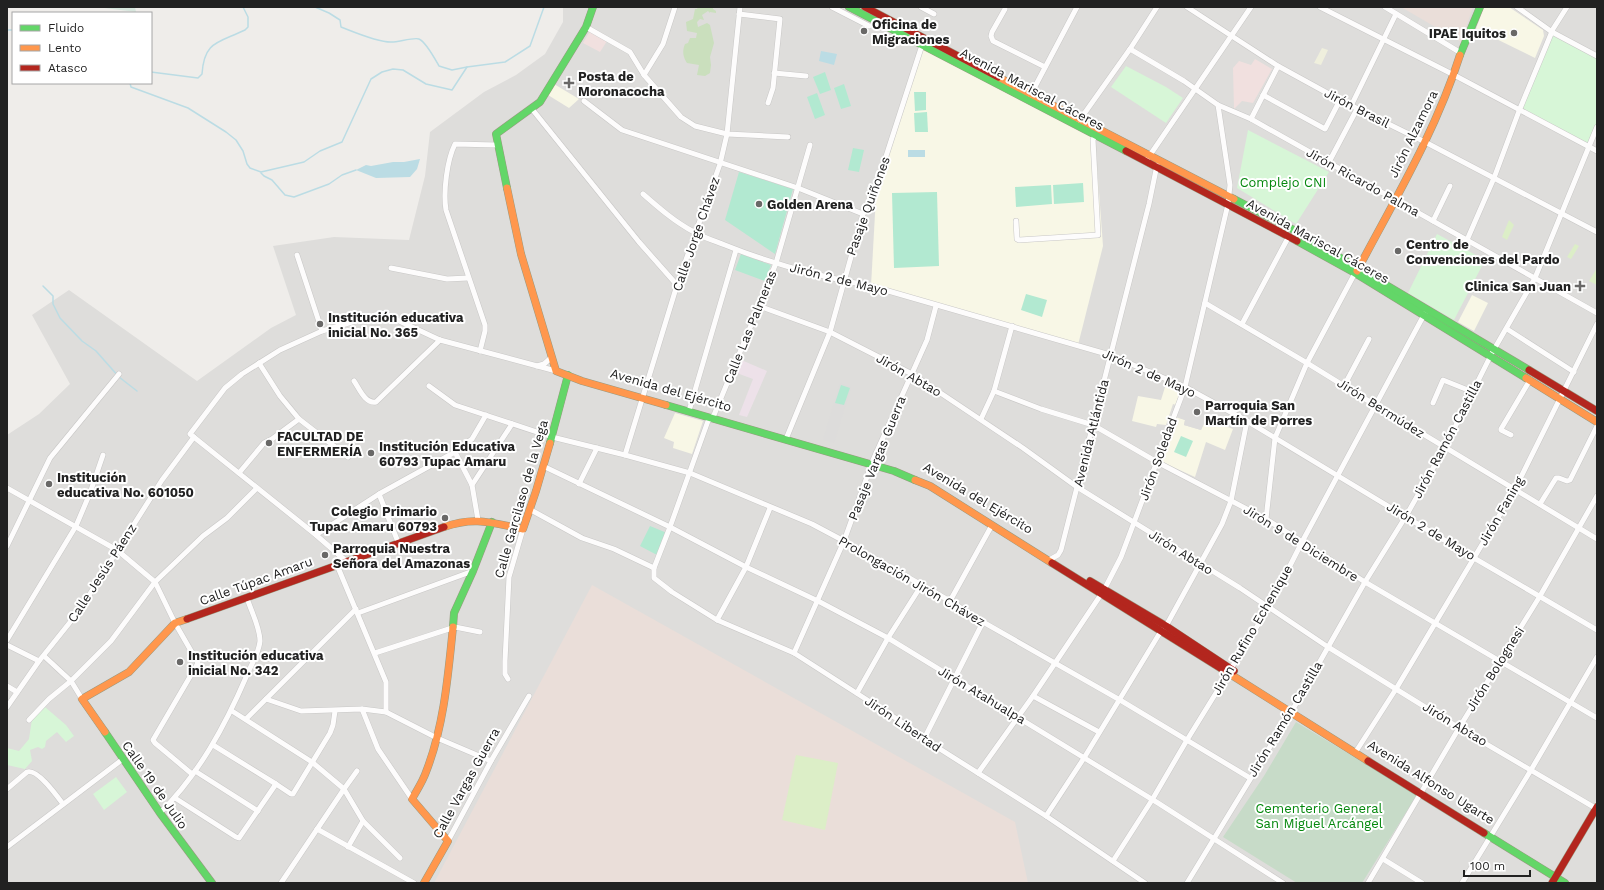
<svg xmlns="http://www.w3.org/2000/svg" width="1604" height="890" font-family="'Work Sans',sans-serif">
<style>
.residential{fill:#dedddb}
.commercial{fill:#f1e0df}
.industrial{fill:#ede1e9}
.education{fill:#f8f7e6}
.religious{fill:#dddcdb}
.military{fill:#eaded9}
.farmland{fill:#efefdd}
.grass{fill:#dceec7}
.forest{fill:#cadfbd}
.wetland{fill:#d7e6dd}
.cemetery{fill:#c7dbc8}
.park{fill:#d7f6d7}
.pitch{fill:#b2e9d1}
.water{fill:#bbdce4}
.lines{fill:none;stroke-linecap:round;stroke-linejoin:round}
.stream{stroke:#bbdce4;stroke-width:1.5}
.street-casing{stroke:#c8c7c6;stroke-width:6}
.fast-casing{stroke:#999a80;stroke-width:8}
.slow-casing{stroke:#999a80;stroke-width:8}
.jam-casing{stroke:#999a80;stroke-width:8}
.street{stroke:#fdfcfc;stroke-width:5}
.fast{stroke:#63d668;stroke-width:7}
.slow{stroke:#ff974d;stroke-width:7}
.jam{stroke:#b3261e;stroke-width:7}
.poi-dot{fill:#696867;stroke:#fff;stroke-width:1.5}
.labels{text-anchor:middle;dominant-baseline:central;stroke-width:4;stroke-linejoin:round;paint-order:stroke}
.poi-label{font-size:13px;font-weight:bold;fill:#212121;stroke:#fff;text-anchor:start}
.street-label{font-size:13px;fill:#212121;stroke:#fff}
.park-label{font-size:13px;fill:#05880e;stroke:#fff}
</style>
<rect width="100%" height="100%" fill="#efedea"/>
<polygon class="residential" points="563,7 1597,7 1597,883 7,883 7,435 39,414 70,384 32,315 69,290 197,381 271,328 296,315 273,246 334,237 409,240 425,176 430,132 484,92 516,75 545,54 563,22"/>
<g class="commercial">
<polygon points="590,31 607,41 600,52 583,43"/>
<polygon points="1255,59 1272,69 1253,103 1242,101 1234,109 1233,68 1239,61 1251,65"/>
</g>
<polygon class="industrial" points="739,359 767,371 747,417 739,415 753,379 734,372"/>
<g class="education">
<polygon points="1484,7 1509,7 1543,30 1544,36 1535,58 1476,29"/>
<polygon points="922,48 1095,138 1103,246 1078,345 871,286 876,196"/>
<polygon points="554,84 579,99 569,108 548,95"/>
<polygon points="1472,295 1488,303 1474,331 1458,322"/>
<polygon points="1166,384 1178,389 1179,394 1176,405 1173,404 1166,425 1157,424 1156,427 1132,421 1138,396 1161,400"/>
<polygon points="675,413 703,421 692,454 673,448 674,442 664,438"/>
<polygon points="1176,417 1185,420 1184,425 1201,430 1206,419 1233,429 1225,450 1206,442 1195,477 1162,462 1161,459"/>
</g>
<g class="religious">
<polygon points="840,383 851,387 834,443 823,440"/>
<polygon points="1186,390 1219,407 1213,422 1206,419 1201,430 1184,425 1185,420 1176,417"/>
</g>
<g class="military">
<polygon points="1401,7 1473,7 1461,42"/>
<polygon points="592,585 1015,822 1028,883 434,883"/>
</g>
<polygon class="farmland" points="1322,48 1328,50 1321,65 1314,63"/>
<g class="grass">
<polygon points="1509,220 1514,225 1507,240 1502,237"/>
<polygon points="1575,244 1579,246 1571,259 1567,257"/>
<polygon points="1597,268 1597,285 1589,281"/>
<polygon points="796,755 838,763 825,830 782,820"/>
</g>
<path class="forest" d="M698 7H713V9L716 11V13L710 12V13L708 11 702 15 704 20 700 19 697 22 698 27 707 23 710 25 714 43 710 57 711 65 710 73 705 76 697 75 699 65 687 63C683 57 682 51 685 44L688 43 690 38H696L697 33 687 31 686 22 693 19 695 9H697Z"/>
<polygon class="wetland" points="97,7 135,7 136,12"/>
<polygon class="cemetery" points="1296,722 1417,795 1362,883 1297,883 1223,837 1264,776"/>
<g class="park">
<polygon points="1552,32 1597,56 1597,127 1589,147 1519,111"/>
<polygon points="1126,66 1166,87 1183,98 1166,123 1111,87"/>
<polygon points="1248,130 1329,172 1296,224 1237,188"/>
<polygon points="1437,234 1485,260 1454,320 1408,293"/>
<polygon points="45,707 66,725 74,736 66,742 57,732 46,741 45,747 42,749 38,747 30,750 32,761 25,769 7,765 7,748 19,751 29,739 32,719"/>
<polygon points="116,777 127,792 104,810 93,794"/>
</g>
<g class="pitch">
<polygon points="825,72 831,90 820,94 813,77"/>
<polygon points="844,84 851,106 841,109 834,88"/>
<polygon points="914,92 926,92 926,110 915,111"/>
<polygon points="817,93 825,115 815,119 807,97"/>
<polygon points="927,112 928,132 915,132 914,113"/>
<polygon points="853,148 864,150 859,172 848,170"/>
<polygon points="739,172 793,189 775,254 725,220"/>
<polygon points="1083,183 1084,202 1054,204 1053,185"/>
<polygon points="1051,185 1052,204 1016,207 1015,187"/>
<polygon points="937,192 939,266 894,268 892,193"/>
<polygon points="741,254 771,265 765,281 735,270"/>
<polygon points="1026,294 1047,300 1042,317 1021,310"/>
<polygon points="841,385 850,388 844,405 835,403"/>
<polygon points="1181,436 1193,441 1186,457 1174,452"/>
<polygon points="650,526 667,533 657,555 640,546"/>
</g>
<g class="water">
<polygon points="821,51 837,54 834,65 819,61"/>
<rect x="908" y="150" width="17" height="7"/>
<polygon points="420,159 417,169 410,177 376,178 356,170 366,165 371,166 393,162 404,162"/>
</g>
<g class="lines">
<g class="stream">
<path d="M315 7 329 13 340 20 341 27C354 32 379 43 392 42 398 42 415 37 419 39 426 42 435 59 439 66L452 70 467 67"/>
<polyline points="7,30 13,30"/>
<path d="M151 72 198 78 202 74C204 41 218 43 245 30L248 27V17L243 7"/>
<polyline points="130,83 131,87 188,108 226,132 236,140 243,151 247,164 250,168 261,172 304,162 320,151 342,142 371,79 382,72 393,69 403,70 426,84 452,90 467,67 505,62 530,46 544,7"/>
<polyline points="261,173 264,176 272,180 285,195 294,197 329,184 342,175 356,170"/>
<polyline points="43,286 53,296 53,304 60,318 82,341 96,351 119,377 137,391"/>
</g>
<g class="street-casing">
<g id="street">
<polyline points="832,7 869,26"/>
<polyline points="921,7 934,14"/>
<polyline points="1187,7 1278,66 1340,100 1425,142 1597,232"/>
<polyline points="1320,7 1454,75 1597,151"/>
<polyline points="1385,7 1461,53"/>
<polyline points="1517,7 1552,32 1597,56"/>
<polyline points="1005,9 992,32 991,36 993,41 1045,67"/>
<polyline points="739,14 780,19 773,88 768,103"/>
<polyline points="586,27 630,52 644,75 681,117 695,126 727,134 788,137"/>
<polyline points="1130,49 1184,81 1218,105 1251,119 1597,313"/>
<polyline points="774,73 806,76"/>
<polyline points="644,75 663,44 675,7"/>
<polyline points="1263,95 1325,129 1340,100"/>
<polyline points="1030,96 1077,7"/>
<polyline points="584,101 622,130 798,188 863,214"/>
<polyline points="1351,106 1396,14"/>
<polyline points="532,109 639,242 677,285"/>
<polyline points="1251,119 1278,66"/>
<polyline points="1079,121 1130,49 1157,7"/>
<polyline points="810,145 776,263 759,306 714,415 708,421 670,527 654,568 654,578 672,592 717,620 794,653 925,737 932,744 1046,816 1145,883"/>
<polyline points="1148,158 1251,7"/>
<polyline points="1329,162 1357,109"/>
<path d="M643 194C659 208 675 222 694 232 704 238 715 241 725 245 772 264 822 277 871 286L1110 355 1185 387 1247 421 1474 558 1597 630"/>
<polyline points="1016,221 1017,239 1019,240 1098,235 1093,140 1095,135"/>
<polyline points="1433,221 1450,186"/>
<polyline points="1467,240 1494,178 1519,111 1553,29 1567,7"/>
<polyline points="297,255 322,331"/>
<polyline points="391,268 447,279 468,278"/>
<polyline points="1205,303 1307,363 1375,405 1597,539"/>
<polyline points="759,306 830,332 912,374 1023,448 1077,487 1240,588 1328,647 1459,728 1597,809"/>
<polyline points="1242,324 1289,236"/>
<polyline points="1507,329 1574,372"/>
<path d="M480 351 485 331V325L446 210C443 192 447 160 455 144L496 145"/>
<polyline points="259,363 280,396 299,419 348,457"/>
<polyline points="537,366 544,364 552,357"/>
<path d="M354 381C359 388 365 404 376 402L440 340"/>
<polyline points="429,386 455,405 552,437 625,455 690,473 812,524 844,541 950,601 983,622 1120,700 1250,778"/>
<polyline points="1344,386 1369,339"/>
<polyline points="994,391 1041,409 1093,425 1157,462 1266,519 1365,582 1597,718"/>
<polyline points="1433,403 1443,380 1473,392"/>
<polyline points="689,411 736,250"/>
<polyline points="981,419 994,391 1012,326"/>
<polyline points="1511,435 1501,430 1501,429 1530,380"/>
<polyline points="786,439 830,332 863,214 877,184 923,42"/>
<polyline points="455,452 472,485 478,520"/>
<polyline points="625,455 677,285 720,164 727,134 740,7"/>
<polyline points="543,466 670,527 746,567 818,601 888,638 1158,803 1283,883"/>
<polyline points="239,473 264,443 272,439 299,419"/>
<polyline points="579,484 597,448"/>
<polyline points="472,485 512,424"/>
<polyline points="7,488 117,550 155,582 175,623 198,663 153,740 155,743 192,774"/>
<polyline points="379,494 398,542"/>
<polyline points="1540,504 1556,478 1559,478 1567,481 1570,480 1597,426"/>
<polyline points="531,510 582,538 614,549 654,568"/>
<polyline points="1266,519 1275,438 1307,363 1355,273"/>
<polyline points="316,535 379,494 455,452 472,439 486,415"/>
<polyline points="7,546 50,458 119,374"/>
<polyline points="1049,560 1058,555 1061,550 1149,204 1157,165"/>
<polyline points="346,561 316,535 190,434 225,388 242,374 280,350 322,331 382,313 440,340 556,371"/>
<polyline points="337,565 386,682 386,712"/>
<polyline points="950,601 992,525"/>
<polyline points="358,613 473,571"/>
<polyline points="717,620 746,567 770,508"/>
<polyline points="7,640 76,526 90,493 103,455"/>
<polyline points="7,645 39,661"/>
<polyline points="375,653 455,627 480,632"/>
<polyline points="794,653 844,541 873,460 927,340 936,306"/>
<polyline points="44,656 71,681 82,699"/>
<polyline points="508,679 505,674 505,661 509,577 523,529"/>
<polyline points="7,686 17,692"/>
<polyline points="857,693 888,638 921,586"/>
<polyline points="1033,696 1099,732"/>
<polyline points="266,699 301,711 362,709 386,712 437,738 491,761"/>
<polyline points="7,707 39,661 79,611 162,480 194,437"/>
<polyline points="362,709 378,749 412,799"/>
<polyline points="232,711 312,762 344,789 363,821 400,858"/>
<polyline points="246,719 356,609"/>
<polyline points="29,720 49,699 71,681 111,641 155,582 203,536 227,518 257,488"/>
<polyline points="925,737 983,622"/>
<polyline points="213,745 276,784"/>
<polyline points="1355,753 1396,689 1515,489 1597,324"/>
<polyline points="195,771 258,811"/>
<polyline points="978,773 1033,696 1104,590 1121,557 1185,387 1228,204 1230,185 1218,105"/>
<path d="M7 789 27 772C37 768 57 796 63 804"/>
<polyline points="175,798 236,837 239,838 276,784 291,794 293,794 330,733 333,725 335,711"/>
<path d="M160 813C199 774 225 726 247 675 251 665 259 653 260 641 260 627 251 611 247 598"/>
<polyline points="1046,816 1084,758 1161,631 1166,626 1222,524 1231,501 1247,421"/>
<polyline points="317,829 414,883"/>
<polyline points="448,841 491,761 529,696"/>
<polyline points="7,847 123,759"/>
<polyline points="348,847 363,821"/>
<polyline points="1383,859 1422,883"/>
<polyline points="1113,861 1152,800 1187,740 1269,607 1302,542 1425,313"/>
<polyline points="281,883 344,789 357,771"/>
<polyline points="1187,883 1293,709 1365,582 1406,516 1445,447 1492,353 1535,278 1597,127"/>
<polyline points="1368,883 1459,728 1540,596 1597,496"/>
<polyline points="1462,883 1531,770 1597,657"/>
</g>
</g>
<g class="fast-casing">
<g id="fast">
<polyline points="849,7 1126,151"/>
<polyline points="1460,55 1480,7"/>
<polyline points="507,188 496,134 540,102 586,27 593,7"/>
<polyline points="1234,199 1292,229 1529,370"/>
<polyline points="1297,241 1355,273 1526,378"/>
<polyline points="666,405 894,471 915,480"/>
<polyline points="550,443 568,375"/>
<polyline points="453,627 454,613 473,571 492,522"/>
<polyline points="105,732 160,813 212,883"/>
<polyline points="1484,833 1565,883"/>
</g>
</g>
<g class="slow-casing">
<g id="slow">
<polyline points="998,77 1234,199"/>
<polyline points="507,188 521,254 556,371 582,381 666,405"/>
<path d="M1357 271C1394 201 1436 131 1460 55"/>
<polyline points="1526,378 1597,422"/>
<polyline points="915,480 930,486 1052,563"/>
<path d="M444 527C475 516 492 523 523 529L536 491 550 443"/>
<polyline points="1222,669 1368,761"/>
<polyline points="105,732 82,699 129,672 175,623 187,619"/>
<path d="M424 883 448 841 412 799C417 790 423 781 426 772 444 726 448 676 453 627"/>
</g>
</g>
<g class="jam-casing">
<g id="jam">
<polyline points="865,7 998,77"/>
<polyline points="1126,151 1297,241"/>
<polyline points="1529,370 1597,411"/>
<polyline points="1052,563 1222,669"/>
<polyline points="1090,581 1166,626 1234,671"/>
<polyline points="187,619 444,527"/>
<polyline points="1368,761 1484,833"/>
<polyline points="1552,883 1597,807"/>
</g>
</g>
<use href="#street" class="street"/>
<use href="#fast" class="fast"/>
<use href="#slow" class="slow"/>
<use href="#jam" class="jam"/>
</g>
<g class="poi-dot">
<circle cx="864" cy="31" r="4"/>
<circle cx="1514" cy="33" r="4"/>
<path d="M567 77h4v4h4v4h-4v4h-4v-4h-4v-4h4z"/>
<circle cx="759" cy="204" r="4"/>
<circle cx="1398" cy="251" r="4"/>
<path d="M1578 280h4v4h4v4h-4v4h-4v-4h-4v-4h4z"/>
<circle cx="320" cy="324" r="4"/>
<circle cx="1197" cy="412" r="4"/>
<circle cx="269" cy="443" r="4"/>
<circle cx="371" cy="453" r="4"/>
<circle cx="49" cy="484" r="4"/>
<circle cx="445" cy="518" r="4"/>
<circle cx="325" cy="555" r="4"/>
<circle cx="180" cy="662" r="4"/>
</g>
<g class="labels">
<g class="poi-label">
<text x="872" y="24">Oficina de<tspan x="872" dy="15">Migraciones</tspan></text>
<text x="1506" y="33" text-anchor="end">IPAE Iquitos</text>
<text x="578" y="76">Posta de<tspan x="578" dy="15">Moronacocha</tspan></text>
<text x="767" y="204">Golden Arena</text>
<text x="1406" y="244">Centro de<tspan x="1406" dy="15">Convenciones del Pardo</tspan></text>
<text x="1571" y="286" text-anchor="end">Clinica San Juan</text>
<text x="328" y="317">Institución educativa<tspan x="328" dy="15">inicial No. 365</tspan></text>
<text x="1205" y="405">Parroquia San<tspan x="1205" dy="15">Martín de Porres</tspan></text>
<text x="277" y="436">FACULTAD DE<tspan x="277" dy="15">ENFERMERÍA</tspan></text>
<text x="379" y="446">Institución Educativa<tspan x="379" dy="15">60793 Tupac Amaru</tspan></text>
<text x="57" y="477">Institución<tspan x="57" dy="15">educativa No. 601050</tspan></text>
<text x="437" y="511" text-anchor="end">Colegio Primario<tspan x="437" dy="15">Tupac Amaru 60793</tspan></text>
<text x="333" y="548">Parroquia Nuestra<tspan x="333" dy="15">Señora del Amazonas</tspan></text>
<text x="188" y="655">Institución educativa<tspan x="188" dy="15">inicial No. 342</tspan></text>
</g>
<g class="street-label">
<text transform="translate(1032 89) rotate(28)">Avenida Mariscal Cáceres</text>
<text transform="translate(1357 108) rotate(27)">Jirón Brasil</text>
<text transform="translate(1413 134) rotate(-64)">Jirón Alzamora</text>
<text transform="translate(1363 182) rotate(29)">Jirón Ricardo Palma</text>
<text transform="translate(868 206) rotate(-70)">Pasaje Quiñones</text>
<text transform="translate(696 234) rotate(-71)">Calle Jorge Chávez</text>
<text transform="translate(1318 241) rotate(29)">Avenida Mariscal Cáceres</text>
<text transform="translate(839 279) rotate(14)">Jirón 2 de Mayo</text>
<text transform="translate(750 327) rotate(-68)">Calle Las Palmeras</text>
<text transform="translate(1149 373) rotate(24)">Jirón 2 de Mayo</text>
<text transform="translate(909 375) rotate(30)">Jirón Abtao</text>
<text transform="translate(671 390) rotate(16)">Avenida del Ejército</text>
<text transform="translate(1381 408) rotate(32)">Jirón Bermúdez</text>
<text transform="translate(1091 433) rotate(-76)">Avenida Atlántida</text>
<text transform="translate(1447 439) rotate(-62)">Jirón Ramón Castilla</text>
<text transform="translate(877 458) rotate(-68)">Pasaje Vargas Guerra</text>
<text transform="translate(1158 459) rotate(-70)">Jirón Soledad</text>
<text transform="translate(978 498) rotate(31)">Avenida del Ejército</text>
<text transform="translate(521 499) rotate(-74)">Calle Garcilaso de la Vega</text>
<text transform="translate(1501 511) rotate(-60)">Jirón Faning</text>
<text transform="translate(1431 531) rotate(31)">Jirón 2 de Mayo</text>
<text transform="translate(1301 543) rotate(32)">Jirón 9 de Diciembre</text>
<text transform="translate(1181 552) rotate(32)">Jirón Abtao</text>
<text transform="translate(102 573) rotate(-57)">Calle Jesús Páenz</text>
<text transform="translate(256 581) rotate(-20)">Calle Túpac Amaru</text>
<text transform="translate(912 581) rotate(30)">Prolongación Jirón Chávez</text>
<text transform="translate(1252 630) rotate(-60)">Jirón Rufino Echenique</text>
<text transform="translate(1495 669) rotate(-58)">Jirón Bolognesi</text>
<text transform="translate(982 695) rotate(31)">Jirón Atahualpa</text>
<text transform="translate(1285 719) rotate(-59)">Jirón Ramón Castilla</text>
<text transform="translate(903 724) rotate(34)">Jirón Libertad</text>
<text transform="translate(1455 724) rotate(31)">Jirón Abtao</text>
<text transform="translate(1431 782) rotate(32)">Avenida Alfonso Ugarte</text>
<text transform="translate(466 783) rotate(-61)">Calle Vargas Guerra</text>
<text transform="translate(155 785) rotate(55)">Calle 19 de Julio</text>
</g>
<g class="park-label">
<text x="1283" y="182">Complejo CNI</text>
<text x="1319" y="808">Cementerio General<tspan x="1319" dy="15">San Miguel Arcángel</tspan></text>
</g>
</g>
<rect width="1604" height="890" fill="none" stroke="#212121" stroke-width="16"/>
<rect x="12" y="12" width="140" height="72" fill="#ffffff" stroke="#a6a6a6"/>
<rect x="20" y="25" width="20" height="6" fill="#63d668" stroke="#a6a6a6"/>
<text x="48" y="32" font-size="12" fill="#212121">Fluido</text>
<rect x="20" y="45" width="20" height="6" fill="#ff974d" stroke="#a6a6a6"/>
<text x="48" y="52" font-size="12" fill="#212121">Lento</text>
<rect x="20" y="65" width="20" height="6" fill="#b3261e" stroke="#a6a6a6"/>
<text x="48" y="72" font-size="12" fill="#212121">Atasco</text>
<path d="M1464 870v6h66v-6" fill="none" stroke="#212121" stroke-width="2"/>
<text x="1470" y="870" font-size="12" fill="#212121" stroke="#ffffff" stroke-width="3" paint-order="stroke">100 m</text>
</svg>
